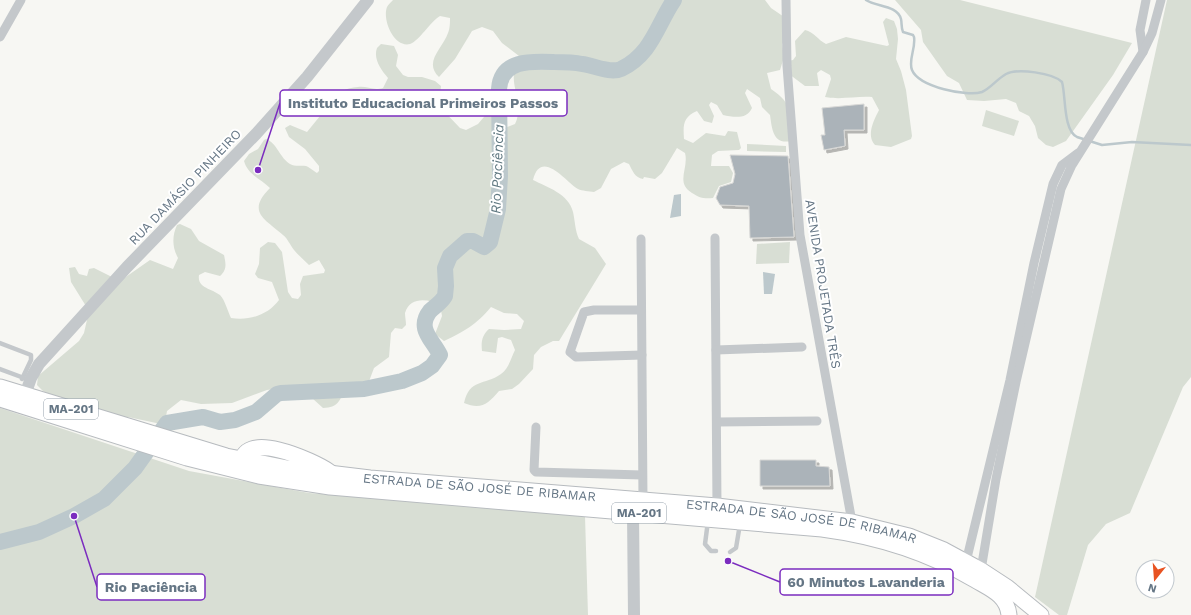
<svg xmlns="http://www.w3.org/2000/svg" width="1191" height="615" font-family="'Work Sans',sans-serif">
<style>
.green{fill:#d8ded4}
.water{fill:#bcc8cc}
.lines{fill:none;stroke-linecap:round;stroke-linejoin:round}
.stream{stroke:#bcc8cc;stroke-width:2.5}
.river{stroke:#bcc8cc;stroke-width:16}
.building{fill:#abb3b9;stroke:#d8d8d6;filter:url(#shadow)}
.primary-casing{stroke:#b7bbbf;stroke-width:17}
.service{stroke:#c4c8cb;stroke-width:4.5}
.minor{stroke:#c4c8cb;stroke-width:9}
.tertiary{stroke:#c4c8cb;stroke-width:12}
.primary{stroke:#fff;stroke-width:15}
.labels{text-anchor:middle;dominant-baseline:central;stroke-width:4;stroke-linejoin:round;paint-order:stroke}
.shield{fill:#fff;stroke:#939faa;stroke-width:1}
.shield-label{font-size:12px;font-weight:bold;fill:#657685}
.street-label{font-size:13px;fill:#657685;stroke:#fff}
.water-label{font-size:14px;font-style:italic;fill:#607881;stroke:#fff}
.leader{fill:none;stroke:#7b2cbf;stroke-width:1.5}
.callout-dot{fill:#7b2cbf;stroke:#fff;stroke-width:1.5}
.callout{fill:#fff;stroke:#7b2cbf;stroke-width:1.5}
.callout-label{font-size:14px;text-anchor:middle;font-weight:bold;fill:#657685}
</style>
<defs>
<filter id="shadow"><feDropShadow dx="3" dy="3" stdDeviation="0" flood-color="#0004"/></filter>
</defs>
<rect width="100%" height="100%" fill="#f7f7f3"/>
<g class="green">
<path d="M393 0H765L771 8 790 21 789 35 782 44 784 57 780 70 767 73 771 89C795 105 789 114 791 141 773 145 772 129 770 115L762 107 760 98 747 89 745 93 752 108C747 120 733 117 723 115L717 105 711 102 709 105 714 116 712 123 704 121 697 111C683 117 683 125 684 139L693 143 706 133 725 136 728 131 737 132 741 148 739 150 718 151 712 155 711 166H729L733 173 731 182 719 186 713 198C704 199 700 198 692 193 675 183 689 168 685 153L677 148 662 173 655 179 644 177 643 179C635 178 632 170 629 164L624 162 611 169 601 188 594 192C589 191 582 191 578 189 566 182 541 148 533 180 547 187 569 194 573 212 575 220 575 231 579 239L595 248 606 264 559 341H553L541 347 534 355 533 369 519 384 512 389 499 391C488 404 481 410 464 403 470 378 484 386 501 374 509 368 511 358 515 350L511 340 502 337 498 338 496 353 482 351C481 342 482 335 489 329L504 330 521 329 524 321 517 314 504 313 491 307C476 325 465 331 444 341L435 334 442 316 440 305C429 299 410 296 405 313 405 316 406 322 406 325L402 329 395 328 391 333 389 357 374 368 368 384 360 388 346 389C338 402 339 407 323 408L312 398 309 387 299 385 267 390 232 403 201 404 181 400 167 411 165 422 161 424 128 417 114 418 102 410 87 408 54 397 43 391 37 385 38 376 79 341 84 333 89 311 71 282 69 268 75 267 79 274 87 276 89 269 94 268 120 281 150 260 173 269 178 258C172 247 172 236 177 225L180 224 191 229 199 241 224 255C226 264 227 270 220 276L205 272 199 275C197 288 211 288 220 295 225 300 228 312 231 318 249 321 268 315 279 300L272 282 258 278 255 274 259 264 260 248 268 242 275 243 282 252 288 292 292 298 298 299 301 295 300 284 303 276 324 273 325 270 319 260 309 265C304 260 298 255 294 250 290 245 288 239 283 235 265 219 246 212 270 188 260 178 248 175 244 161L249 154 258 149 264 140 266 139C277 143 280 158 290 164 296 167 300 165 306 166 309 167 314 171 317 173L319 171V166L305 149 289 137 285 128 290 125 307 132 320 116H337L345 107 340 105 326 111 321 105 322 100C333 96 346 87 358 87 368 86 373 91 383 88L388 78C381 70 373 59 377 48L381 44 394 46 398 55 396 66 403 75 408 77H422L435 81 441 86 439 106 460 128 466 130 478 124 495 104 507 127 515 124C524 105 512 90 514 74 515 68 519 64 519 56L502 43 493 31 482 27 472 31 455 59 439 77C423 62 443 48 448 33 450 29 450 22 450 18L440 16C430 22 419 41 410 44 394 48 382 20 387 7 388 5 391 2 393 0Z"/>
<polygon points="895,0 960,0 1132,43 1113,75 1066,141 1053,147 1046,145 1038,138 1035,126 1029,116 1019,111 1016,103 1006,99 984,101 967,100 959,83 947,76 923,42 921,30"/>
<polygon points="1167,0 1191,0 1191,377 1183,387 1130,513 1106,524 1088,545 1067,615 1059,615 1035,597"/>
<path d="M886 18 894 21 897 29 898 39 896 59 901 71 906 90 912 136 911 139 891 147 875 145C866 135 874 120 879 110L872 97C856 96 841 100 825 97L831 79 830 75 821 70 817 73 819 86H805L785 71 788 61 793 60 796 56 795 41 805 30C814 32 818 40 826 44L846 37 887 46 889 45 883 22Z"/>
<polygon points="986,110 1019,121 1014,136 982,126"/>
<polygon points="747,144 786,146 786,152 747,151"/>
<polygon points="790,242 789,263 756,264 757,244"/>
<polygon points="0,408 189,471 309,493 585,516 588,615 0,615"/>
</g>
<g class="water">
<polygon points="681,194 681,216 670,218 674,195"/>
<polygon points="763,272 775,274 772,294 764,294"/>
</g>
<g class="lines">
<path class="stream" d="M866 0C876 7 897 5 901 19 902 23 901 28 903 32L913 35 914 37C916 48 908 60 912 70 919 87 967 97 982 92 991 88 997 79 1006 74 1018 68 1053 73 1062 82 1066 96 1063 130 1077 137L1102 145 1132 142 1191 145"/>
<path class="river" d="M0 542 39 532 74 516 104 499 135 468 167 423 203 417 220 422 235 420 256 412 277 394 281 393 364 389 402 381 422 373 432 366 440 355C433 340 416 329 430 311 435 306 441 303 445 296L446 286 445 268 450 256 467 241H473L484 247 490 242 498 209 500 176 499 89C501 59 532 61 554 62 563 62 573 62 582 64 593 65 610 74 621 69 652 54 657 25 674 0"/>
</g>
<g class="building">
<polygon points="864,104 864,130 844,130 845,146 824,150 821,135 825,135 822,108"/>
<polygon points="730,155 788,156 794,237 750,238 749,206 720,205 716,198 720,187 733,183 735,174"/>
<polygon points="760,460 816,460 816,466 829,467 830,486 760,486"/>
</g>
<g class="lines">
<g class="primary-casing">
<g id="primary">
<path id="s1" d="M0 387 226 456 287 468 370 478 717 506 852 522 909 536 944 550 981 570 1007 587 1041 615"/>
<path d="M0 399 187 458 259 476 330 487 822 529C875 536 928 552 975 580 990 589 1007 595 1009 615"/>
<path d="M242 467C238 426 315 461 330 472"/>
</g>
</g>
<g class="service">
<polyline points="0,343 31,355 31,360 22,379"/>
<polyline points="0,369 24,378"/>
<polyline points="708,521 705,544 711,551 716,551"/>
<polyline points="730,552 736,548 740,524"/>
</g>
<g class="minor">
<polyline points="786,0 787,66 800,235 852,522"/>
<polyline points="0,37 21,0"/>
<polyline points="1143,52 1140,30 1146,0"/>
<polyline points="715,238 717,506"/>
<polyline points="641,239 643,500"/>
<polyline points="641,310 594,310 584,312 570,352 576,357 642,355"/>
<polyline points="716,350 802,347"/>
<polyline points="717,422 817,421"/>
<polyline points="536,427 534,470 536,472 642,475"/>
<polyline points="966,562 1010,380 1034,263 1053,184 1062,165 1078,153"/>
<polyline points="981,570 996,479 1016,382 1061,189 1072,165 1143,52 1152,33 1161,0"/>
</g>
<g class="tertiary">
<polyline points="25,395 31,378 39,364 127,267 256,134 307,77 368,0"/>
<polyline points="633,512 634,615"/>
</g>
<use href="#primary" class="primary"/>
</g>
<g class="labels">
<g class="shield">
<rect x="44" y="399" width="54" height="20" rx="3"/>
<rect x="612" y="503" width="54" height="20" rx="3"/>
</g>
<g class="shield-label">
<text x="71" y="409">MA-201</text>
<text x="639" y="513">MA-201</text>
</g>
<g class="street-label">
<text transform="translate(185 187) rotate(-46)">RUA DAMÁSIO PINHEIRO</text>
<text transform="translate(823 284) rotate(81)">AVENIDA PROJETADA TRÊS</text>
<text stroke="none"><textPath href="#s1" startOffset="492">ESTRADA DE SÃO JOSÉ DE RIBAMAR</textPath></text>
<text stroke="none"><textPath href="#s1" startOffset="816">ESTRADA DE SÃO JOSÉ DE RIBAMAR</textPath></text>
</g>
<g class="water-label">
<text transform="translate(497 169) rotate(-88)">Rio Paciência</text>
</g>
</g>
<path class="leader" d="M258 170L280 103M728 561L780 582M74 516L97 587"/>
<g class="callout-dot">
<circle cx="258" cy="170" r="4"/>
<circle cx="728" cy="561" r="4"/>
<circle cx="74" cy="516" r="4"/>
</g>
<g class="callout">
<rect x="280" y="90" width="287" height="26" rx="4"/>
<rect x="780" y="569" width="173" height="26" rx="4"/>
<rect x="97" y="574" width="108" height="26" rx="4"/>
</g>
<g class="callout-label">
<text x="423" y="108">Instituto Educacional Primeiros Passos</text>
<text x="866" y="587">60 Minutos Lavanderia</text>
<text x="151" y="592">Rio Paciência</text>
</g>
<g transform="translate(1155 579) rotate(197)"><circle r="19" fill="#ffffff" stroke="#c1c8ce"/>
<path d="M0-3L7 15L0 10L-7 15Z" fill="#e85322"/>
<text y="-6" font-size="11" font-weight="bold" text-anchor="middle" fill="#657685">N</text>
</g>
</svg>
